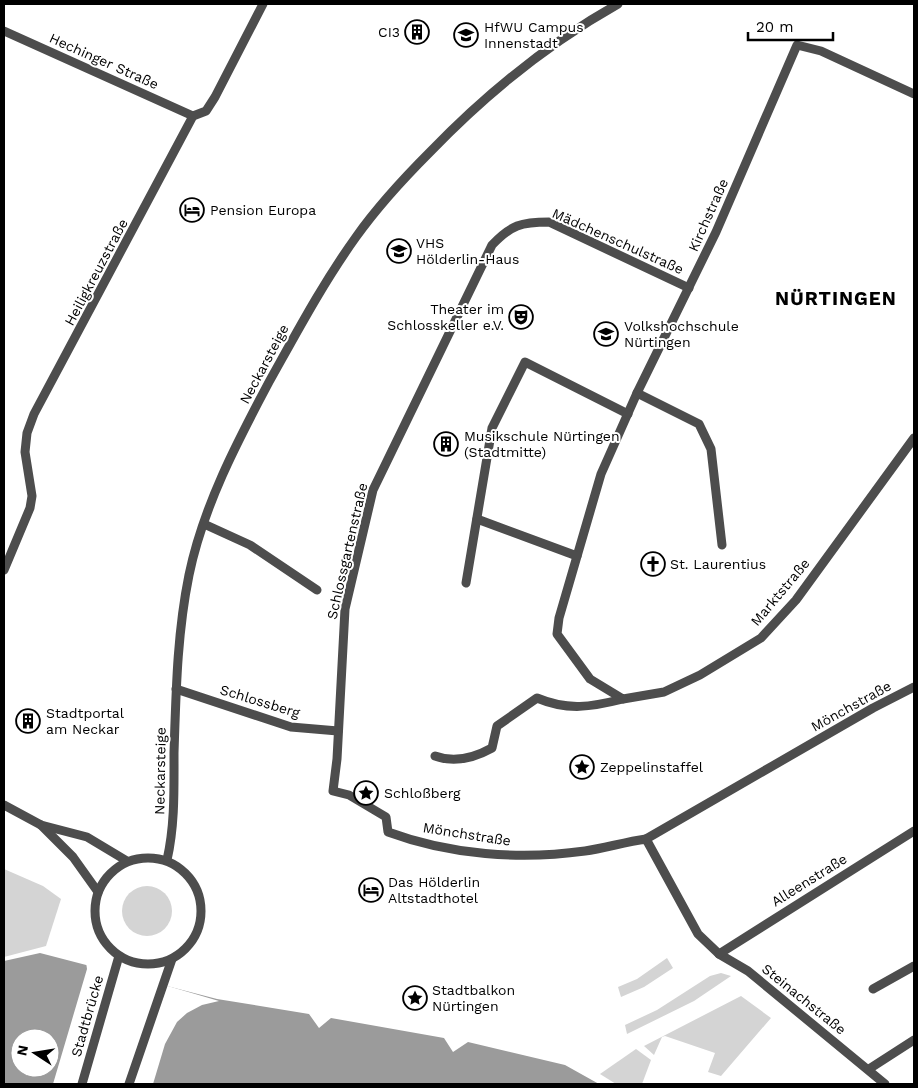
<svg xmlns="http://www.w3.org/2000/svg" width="918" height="1088" font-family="'Work Sans',sans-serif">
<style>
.green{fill:#d4d4d4}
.water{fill:#9b9b9b;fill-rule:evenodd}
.pier{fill:#fff}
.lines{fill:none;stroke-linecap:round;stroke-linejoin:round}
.minor{stroke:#4d4d4d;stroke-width:9}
.labels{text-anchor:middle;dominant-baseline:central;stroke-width:4;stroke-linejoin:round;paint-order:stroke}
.poi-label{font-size:14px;fill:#000;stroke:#fff;text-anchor:start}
.street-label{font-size:14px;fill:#000;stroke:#fff}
.district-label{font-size:19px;font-weight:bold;letter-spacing:1px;fill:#000;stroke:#fff}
</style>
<rect width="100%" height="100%" fill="#fff"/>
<g class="green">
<polygon points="4,869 43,886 61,899 46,946 4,957"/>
<circle cx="147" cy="911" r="25"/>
<polygon points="667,958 673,968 644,987 621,997 618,987 637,979"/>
<polygon points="721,973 731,976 694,1001 627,1034 625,1025 657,1010 710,976"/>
<polygon points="741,996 771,1018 721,1076 708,1072 715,1053 665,1036 662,1037 654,1055 644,1046"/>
<polygon points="636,1049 651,1060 642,1084 616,1084 600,1074"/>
</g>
<path class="water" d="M40 953 217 999 309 1014 319 1028 331 1018 444 1038 453 1052 468 1042 565 1065 599 1084H4V961ZM20 1038H50V1068H20Z"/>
<polygon class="pier" points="86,962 219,1001 202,1005 187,1013 177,1022 165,1044 153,1084 53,1084 87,969"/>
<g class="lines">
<g class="minor">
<polyline points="4,31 193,116"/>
<polyline points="914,94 821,51 797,45 716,232 637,393 601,474 559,618 557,634 590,679 623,699 664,692 700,675 761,638 796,600 914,438"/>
<path d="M689 288 549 222C521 222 511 225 492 245L373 490 345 609 337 759 333 791 349 795 386 817 388 832C450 855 520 860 585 851 605 848 625 842 646 839L698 934 719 954 748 971 885 1084"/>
<polyline points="637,393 699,424 711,449 722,545"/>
<polyline points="477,519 577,556"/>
<polyline points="204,524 250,545 317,590"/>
<polyline points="4,570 30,508 32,496 25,452 27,433 34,414 193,116 206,111 215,97 263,4"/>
<polyline points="466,583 492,428 525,362 628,414"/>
<polyline points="176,689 291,727 338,731"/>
<path d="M435 756C454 763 474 758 492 748L497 726 537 698C568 711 591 707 623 699"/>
<polyline points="4,805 41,825 87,837 127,861"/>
<polyline points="41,825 73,857 98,892"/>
<polyline points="646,839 873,708 914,687"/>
<circle cx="148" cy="911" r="53"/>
<path d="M167 860C175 825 174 789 174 753 176 693 177 634 189 575 203 507 237 442 269 382 297 332 323 283 356 237 378 206 403 179 430 152 486 94 547 44 618 4"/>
<polyline points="719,954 914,831"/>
<polyline points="873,989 914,966"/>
<polyline points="869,1069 914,1040"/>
<polyline points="82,1084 119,956"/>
<polyline points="129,1084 172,959"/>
</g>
</g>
<defs>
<g id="building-ring" transform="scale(1.25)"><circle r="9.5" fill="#fff" stroke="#000" stroke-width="1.5"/><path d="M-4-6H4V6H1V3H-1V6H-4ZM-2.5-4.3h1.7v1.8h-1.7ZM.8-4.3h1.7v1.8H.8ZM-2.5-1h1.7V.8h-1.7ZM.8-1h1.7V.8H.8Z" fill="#000"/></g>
<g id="university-ring" transform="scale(1.25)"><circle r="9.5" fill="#fff" stroke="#000" stroke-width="1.5"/><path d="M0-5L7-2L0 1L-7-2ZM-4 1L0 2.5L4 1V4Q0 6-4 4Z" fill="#000"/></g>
<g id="hotel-ring" transform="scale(1.25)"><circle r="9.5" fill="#fff" stroke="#000" stroke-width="1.5"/><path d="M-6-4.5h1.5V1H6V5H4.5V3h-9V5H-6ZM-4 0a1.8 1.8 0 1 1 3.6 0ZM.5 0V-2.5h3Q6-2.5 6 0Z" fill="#000"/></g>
<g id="school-ring" transform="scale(1.25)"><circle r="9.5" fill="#fff" stroke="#000" stroke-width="1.5"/><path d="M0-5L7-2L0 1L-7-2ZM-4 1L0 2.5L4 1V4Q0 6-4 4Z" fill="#000"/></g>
<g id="theatre-ring" transform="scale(1.25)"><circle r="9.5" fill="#fff" stroke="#000" stroke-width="1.5"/><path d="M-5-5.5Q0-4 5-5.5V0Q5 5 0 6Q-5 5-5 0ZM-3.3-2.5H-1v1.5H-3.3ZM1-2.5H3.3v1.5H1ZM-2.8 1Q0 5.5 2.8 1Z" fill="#000"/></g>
<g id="church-ring" transform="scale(1.25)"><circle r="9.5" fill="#fff" stroke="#000" stroke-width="1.5"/><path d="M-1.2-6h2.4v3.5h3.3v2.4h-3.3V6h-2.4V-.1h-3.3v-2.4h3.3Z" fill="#000"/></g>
<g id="sight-ring" transform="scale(1.25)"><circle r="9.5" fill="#fff" stroke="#000" stroke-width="1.5"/><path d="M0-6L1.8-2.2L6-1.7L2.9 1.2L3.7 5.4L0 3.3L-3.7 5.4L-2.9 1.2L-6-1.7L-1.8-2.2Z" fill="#000"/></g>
</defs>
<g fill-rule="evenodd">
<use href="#building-ring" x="417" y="32"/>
<use href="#university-ring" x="466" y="35"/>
<use href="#hotel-ring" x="192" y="210"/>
<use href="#school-ring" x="399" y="251"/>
<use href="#theatre-ring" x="521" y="317"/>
<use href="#university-ring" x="606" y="334"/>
<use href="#building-ring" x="446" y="444"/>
<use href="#church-ring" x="653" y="564"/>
<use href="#building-ring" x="28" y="721"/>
<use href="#sight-ring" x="582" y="767"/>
<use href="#sight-ring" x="366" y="793"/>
<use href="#hotel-ring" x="371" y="890"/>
<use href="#sight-ring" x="415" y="998"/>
</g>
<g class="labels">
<g class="poi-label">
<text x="484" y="27">HfWU Campus<tspan x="484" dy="16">Innenstadt</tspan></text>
<text x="400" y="32" text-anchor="end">CI3</text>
<text x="210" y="210">Pension Europa</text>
<text x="416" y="243">VHS<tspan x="416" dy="16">Hölderlin-Haus</tspan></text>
<text x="504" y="309" text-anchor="end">Theater im<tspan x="504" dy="16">Schlosskeller e.V.</tspan></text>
<text x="624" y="326">Volkshochschule<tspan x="624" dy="16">Nürtingen</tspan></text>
<text x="464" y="436">Musikschule Nürtingen<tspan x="464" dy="16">(Stadtmitte)</tspan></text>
<text x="670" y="564">St. Laurentius</text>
<text x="46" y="713">Stadtportal<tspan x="46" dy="16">am Neckar</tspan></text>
<text x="600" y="767">Zeppelinstaffel</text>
<text x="384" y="793">Schloßberg</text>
<text x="388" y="882">Das Hölderlin<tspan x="388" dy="16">Altstadthotel</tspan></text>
<text x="432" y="990">Stadtbalkon<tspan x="432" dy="16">Nürtingen</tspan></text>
</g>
<g class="street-label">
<text transform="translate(104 61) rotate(24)">Hechinger Straße</text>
<text transform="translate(708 215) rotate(-66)">Kirchstraße</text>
<text transform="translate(618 241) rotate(24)">Mädchenschulstraße</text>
<text transform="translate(96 272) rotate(-62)">Heiligkreuzstraße</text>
<text transform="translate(264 364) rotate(-62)">Neckarsteige</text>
<text transform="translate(347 551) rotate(-77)">Schlossgartenstraße</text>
<text transform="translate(780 592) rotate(-50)">Marktstraße</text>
<text transform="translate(260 701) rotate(17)">Schlossberg</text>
<text transform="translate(851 706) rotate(-29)">Mönchstraße</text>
<text transform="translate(160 771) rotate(-89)">Neckarsteige</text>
<text transform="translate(467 834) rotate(9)">Mönchstraße</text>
<text transform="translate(809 880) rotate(-32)">Alleenstraße</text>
<text transform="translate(804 999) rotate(39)">Steinachstraße</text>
<text transform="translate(87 1016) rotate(-74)">Stadtbrücke</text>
</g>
<g class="district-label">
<text x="836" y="298">NÜRTINGEN</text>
</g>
</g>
<rect width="918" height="1088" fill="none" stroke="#000000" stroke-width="10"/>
<g transform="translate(35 1053) rotate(282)"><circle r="24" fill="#ffffff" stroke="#999999"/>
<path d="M0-4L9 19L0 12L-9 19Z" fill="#000000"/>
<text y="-8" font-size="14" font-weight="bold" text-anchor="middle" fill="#000000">N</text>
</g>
<path d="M748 32v8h85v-8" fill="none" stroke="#000000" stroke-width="2.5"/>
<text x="756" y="32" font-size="15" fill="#000000" stroke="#ffffff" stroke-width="4" paint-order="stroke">20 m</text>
</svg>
